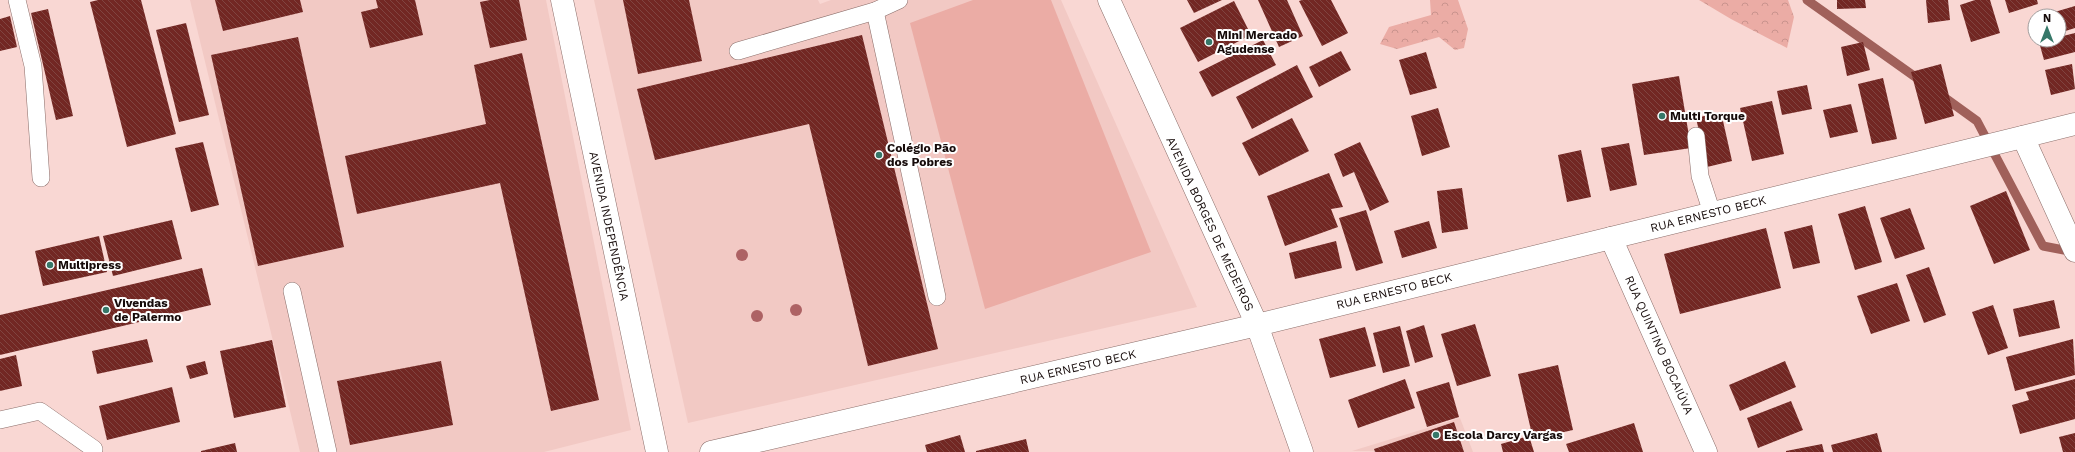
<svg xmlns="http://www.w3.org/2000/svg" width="2075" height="452" font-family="'Work Sans',sans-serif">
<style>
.built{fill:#f2c9c4}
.forest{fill:url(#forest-crowns)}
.pitch{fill:#ebaca5}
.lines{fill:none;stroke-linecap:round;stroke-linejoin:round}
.stream{stroke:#a0605a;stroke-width:9}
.building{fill:url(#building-back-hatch)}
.lane-casing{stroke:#8b6e6a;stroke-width:18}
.street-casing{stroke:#8b6e6a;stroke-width:23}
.secondary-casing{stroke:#8b6e6a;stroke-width:23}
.lane{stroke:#fff;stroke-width:17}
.street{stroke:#fff;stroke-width:22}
.secondary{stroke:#fff;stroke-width:22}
.tree{fill:#ad6264}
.poi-dot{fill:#367869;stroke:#fff;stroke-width:1.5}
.labels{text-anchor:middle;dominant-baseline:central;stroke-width:4;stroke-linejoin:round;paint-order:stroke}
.poi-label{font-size:12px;font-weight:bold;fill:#160b0a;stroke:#fff;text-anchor:start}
.street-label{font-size:12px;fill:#160b0a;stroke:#fff}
</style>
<defs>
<pattern id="forest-crowns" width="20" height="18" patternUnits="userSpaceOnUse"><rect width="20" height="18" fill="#ebaca5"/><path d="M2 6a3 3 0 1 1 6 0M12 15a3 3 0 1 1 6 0" fill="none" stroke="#c9938d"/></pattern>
<pattern id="building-back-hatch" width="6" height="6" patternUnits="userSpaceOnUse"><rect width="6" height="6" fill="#722723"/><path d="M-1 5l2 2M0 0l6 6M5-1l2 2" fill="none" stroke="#804440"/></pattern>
</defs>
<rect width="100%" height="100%" fill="#f9d7d3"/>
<g class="built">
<polygon points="190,0 546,0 631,430 544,452 300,452"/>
<polygon points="594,0 818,0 820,4 831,0 1061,0 1197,307 688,423"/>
<polygon points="1460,418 1473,452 1352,451"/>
</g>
<g class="forest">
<polygon points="1430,0 1458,0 1468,29 1464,48 1455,50 1439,37 1397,49 1380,44 1389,27 1431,15"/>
<polygon points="1699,0 1788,0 1794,17 1787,48 1731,19"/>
</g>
<polygon class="pitch" points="973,0 1051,0 1151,252 985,309 910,23"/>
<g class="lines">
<g class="stream">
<polyline points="1807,0 1921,81"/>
<polyline points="1941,95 1977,121 2043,246 2074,252"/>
</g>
</g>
<g class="building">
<polygon points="98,0 141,0 176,134 127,147 90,2"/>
<polygon points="215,0 300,0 303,12 223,31"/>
<polygon points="376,0 415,0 423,35 370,48 361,12 378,8"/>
<polygon points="490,0 519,0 527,40 490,48 480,2"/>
<polygon points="623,0 689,0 702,61 638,74"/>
<polygon points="1187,0 1222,0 1194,13"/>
<polygon points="1258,0 1287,0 1303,36 1279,47"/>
<polygon points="1302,0 1331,0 1348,33 1322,46 1299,1"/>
<polygon points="1837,0 1865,0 1866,8 1837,9"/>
<polygon points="1926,0 1948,0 1950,20 1928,23"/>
<polygon points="1975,0 1990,0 2000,33 1971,42 1960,5"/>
<polygon points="2005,0 2037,0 2038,4 2009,13"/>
<polygon points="1234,1 1251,35 1198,62 1180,28"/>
<polygon points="2075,6 2075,28 2059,33 2059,16 2041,16"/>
<polygon points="48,9 73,116 56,120 31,13"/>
<polygon points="10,16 17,47 0,51 0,19"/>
<polygon points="186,23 209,115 179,122 156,30"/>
<polygon points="2075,33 2075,52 2044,60 2039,42 2059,40 2059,37"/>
<polygon points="862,35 938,349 868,366 809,124 655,160 637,89"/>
<polygon points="298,37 344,247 258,266 211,55"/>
<polygon points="1263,40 1276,65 1212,97 1199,72"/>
<polygon points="1863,42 1870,70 1847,76 1841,47"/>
<polygon points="1341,51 1351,70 1319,87 1309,67"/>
<polygon points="1426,52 1437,88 1410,95 1399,60"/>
<polygon points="522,53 599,400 551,411 500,183 357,214 345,156 486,124 474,65"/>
<polygon points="1941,64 1954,116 1925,124 1911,72"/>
<polygon points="2072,64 2075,89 2051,95 2045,70"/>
<polygon points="1297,65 1313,97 1252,129 1236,97"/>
<polygon points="1679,76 1691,148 1644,155 1632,84"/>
<polygon points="1883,78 1897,139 1872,144 1858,84"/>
<polygon points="1807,85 1812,109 1782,115 1777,91"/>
<polygon points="1772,101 1784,154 1752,161 1740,108"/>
<polygon points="1851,104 1858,132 1830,138 1823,110"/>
<polygon points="1438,108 1450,147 1422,156 1411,116"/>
<polygon points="1721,112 1732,161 1707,167 1696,118"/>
<polygon points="1292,118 1309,151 1259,176 1242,143"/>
<polygon points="203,142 219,205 191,212 175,148"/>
<polygon points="1360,142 1389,202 1370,211 1354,172 1343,177 1334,154"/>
<polygon points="1629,143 1637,185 1610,191 1601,148"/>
<polygon points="1581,150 1591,197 1567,202 1558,155"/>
<polygon points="1329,173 1343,207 1331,209 1338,227 1285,246 1267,196"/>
<polygon points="1462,188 1468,229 1442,233 1437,191"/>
<polygon points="2006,191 2030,250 1994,264 1970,206"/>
<polygon points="1865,206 1882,262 1855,270 1838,214"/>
<polygon points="1910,208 1925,249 1895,259 1880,218"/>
<polygon points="1366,210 1383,263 1356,271 1339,218"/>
<polygon points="172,220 182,259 113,276 103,236"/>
<polygon points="1429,221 1437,248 1402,258 1394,231"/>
<polygon points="1812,225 1820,263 1793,269 1784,232"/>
<polygon points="1766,228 1781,288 1680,314 1664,254"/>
<polygon points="99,236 107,272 43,286 35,251"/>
<polygon points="1336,241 1342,268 1295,279 1289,253"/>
<polygon points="1929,267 1946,315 1924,323 1906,275"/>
<polygon points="202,268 211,305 0,355 0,315"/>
<polygon points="1897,283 1910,321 1871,334 1857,296"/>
<polygon points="2054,300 2060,328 2019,337 2013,309"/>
<polygon points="1993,305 2008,348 1988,355 1972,312"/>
<polygon points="1475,324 1491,376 1457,386 1441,334"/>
<polygon points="1424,325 1433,357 1415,363 1406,331"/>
<polygon points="1400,326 1410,366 1383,373 1373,333"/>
<polygon points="1365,327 1376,366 1330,378 1319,339"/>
<polygon points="147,339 153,362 97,374 92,351"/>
<polygon points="2073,339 2075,375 2015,391 2006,357"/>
<polygon points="272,340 286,407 234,418 220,351"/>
<polygon points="16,355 22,386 0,391 0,359"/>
<polygon points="205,361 208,374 190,379 186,366"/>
<polygon points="441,361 453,425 350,445 337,381"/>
<polygon points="1785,361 1796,387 1740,411 1729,385"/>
<polygon points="1558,365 1573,430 1533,439 1518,374"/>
<polygon points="1405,379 1415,408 1358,428 1348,400"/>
<polygon points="2075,379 2075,419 2020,434 2012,405 2029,400 2026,392"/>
<polygon points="1449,382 1459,417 1427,427 1416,392"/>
<polygon points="172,387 180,422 107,440 99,406"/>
<polygon points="1791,401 1803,430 1758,448 1747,418"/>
<polygon points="1454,422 1464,452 1375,452 1374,449"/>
<polygon points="1634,423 1643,452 1569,452 1566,444"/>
<polygon points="1877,433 1882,452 1833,452 1831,445"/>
<polygon points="2075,433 2075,452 2063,452 2059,437"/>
<polygon points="960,435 965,452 927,452 925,445"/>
<polygon points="1529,436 1534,452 1503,452 1501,444"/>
<polygon points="1026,439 1029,452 976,452 976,451"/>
<polygon points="235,443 237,452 201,452 201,451"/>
<polygon points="1822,444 1824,452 1786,452 1786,451"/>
</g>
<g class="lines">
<g class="lane-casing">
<g id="lane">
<polyline points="17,0 33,66 41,178"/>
<polyline points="875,11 937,297"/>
<polyline points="738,51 875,11 899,0"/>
<polyline points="1696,136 1700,176 1712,213"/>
<polyline points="292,291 328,452"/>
<polyline points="0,420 40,411 94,449"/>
</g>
</g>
<g class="street-casing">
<g id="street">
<polyline points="562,0 657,452"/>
<polyline points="2023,137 2075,251"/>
<polyline points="1611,238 1706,452"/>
</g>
</g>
<g class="secondary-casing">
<g id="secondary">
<polyline points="1109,0 1257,325 1302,452"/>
<polyline points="711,452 1257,325 2075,124"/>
</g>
</g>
<use href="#lane" class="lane"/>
<use href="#street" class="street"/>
<use href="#secondary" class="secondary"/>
</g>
<g class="tree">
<circle cx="742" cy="255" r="6"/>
<circle cx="796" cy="310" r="6"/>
<circle cx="757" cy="316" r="6"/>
</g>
<g class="poi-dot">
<circle cx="1209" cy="42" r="4"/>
<circle cx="1662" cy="116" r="4"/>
<circle cx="879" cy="155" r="4"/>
<circle cx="50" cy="265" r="4"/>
<circle cx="106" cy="310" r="4"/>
<circle cx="1436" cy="435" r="4"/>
</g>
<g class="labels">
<g class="poi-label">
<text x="1217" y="35">Mini Mercado<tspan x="1217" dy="14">Agudense</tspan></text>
<text x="1670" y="116">Multi Torque</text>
<text x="887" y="148">Colégio Pão<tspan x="887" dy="14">dos Pobres</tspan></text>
<text x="58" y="265">Multipress</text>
<text x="114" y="303">Vivendas<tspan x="114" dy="14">de Palermo</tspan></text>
<text x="1444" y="435">Escola Darcy Vargas</text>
</g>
<g class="street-label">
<text transform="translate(1708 214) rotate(-14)">RUA ERNESTO BECK</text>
<text transform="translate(1210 224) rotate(65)">AVENIDA BORGES DE MEDEIROS</text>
<text transform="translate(609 226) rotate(78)">AVENIDA INDEPENDÊNCIA</text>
<text transform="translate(1394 291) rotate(-14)">RUA ERNESTO BECK</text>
<text transform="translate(1659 345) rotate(66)">RUA QUINTINO BOCAIÚVA</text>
<text transform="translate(1078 367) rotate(-13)">RUA ERNESTO BECK</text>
</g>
</g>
<g transform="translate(2047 28)"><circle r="19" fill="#ffffff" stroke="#a29d9d"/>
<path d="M0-3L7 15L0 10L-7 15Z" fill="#367869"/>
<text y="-6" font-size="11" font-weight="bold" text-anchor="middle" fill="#160b0a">N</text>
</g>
</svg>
